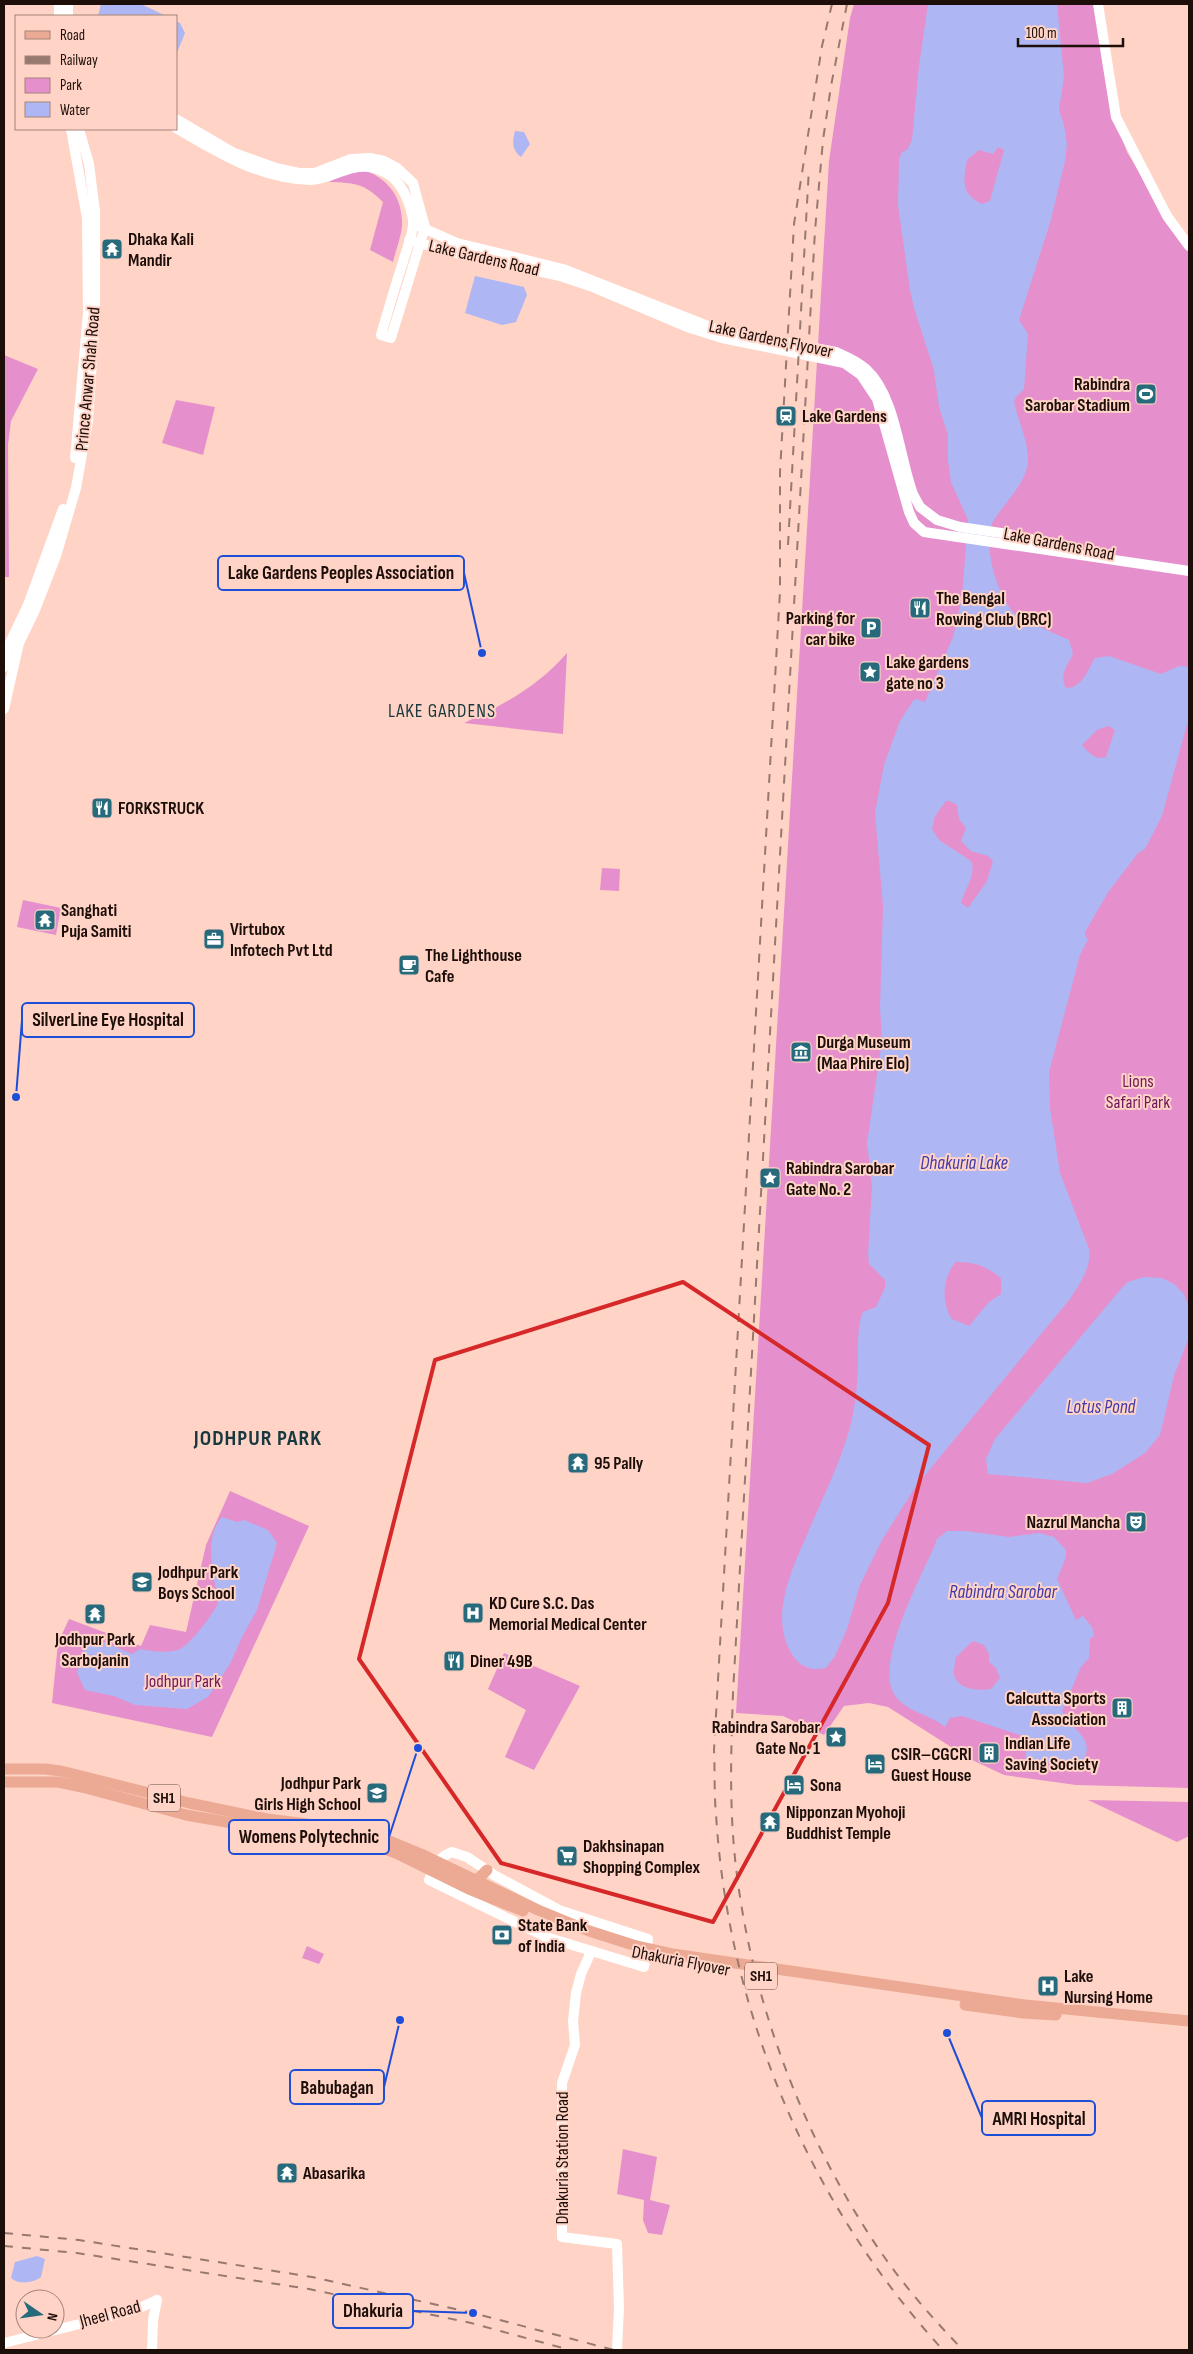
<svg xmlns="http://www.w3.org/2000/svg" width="1193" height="2354" font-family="'Sofia Sans Condensed',sans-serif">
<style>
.green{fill:#e590cd}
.water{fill:#aeb6f3;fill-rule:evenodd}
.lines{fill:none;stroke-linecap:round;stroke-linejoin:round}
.secondary{stroke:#fff;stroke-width:10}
.primary{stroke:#eca993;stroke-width:11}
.rail{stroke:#987970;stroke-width:2;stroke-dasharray:9 9;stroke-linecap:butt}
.marked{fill:none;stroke:#d62828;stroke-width:4;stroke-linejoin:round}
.labels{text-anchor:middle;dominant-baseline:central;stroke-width:4;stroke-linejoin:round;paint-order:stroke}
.shield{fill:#ffd3c5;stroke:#614942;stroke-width:1}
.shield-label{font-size:16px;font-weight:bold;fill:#1d0e0a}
.poi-label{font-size:18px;font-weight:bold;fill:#1d0e0a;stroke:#ffd3c5;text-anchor:start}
.street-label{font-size:18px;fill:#1d0e0a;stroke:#ffd3c5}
.park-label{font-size:18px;fill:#6e195c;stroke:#ffd3c5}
.neighbourhood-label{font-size:19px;letter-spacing:1px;fill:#183840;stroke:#ffd3c5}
.water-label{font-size:19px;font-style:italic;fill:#403aac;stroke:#ffd3c5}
.district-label{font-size:22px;font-weight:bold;letter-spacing:1px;fill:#183840;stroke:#ffd3c5}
.leader{fill:none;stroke:#1d4ed8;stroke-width:2}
.callout-dot{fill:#1d4ed8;stroke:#ffd3c5;stroke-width:2}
.callout{fill:#ffd3c5;stroke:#1d4ed8;stroke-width:2}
.callout-label{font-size:19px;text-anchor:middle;font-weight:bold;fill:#1d0e0a}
</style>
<rect width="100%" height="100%" fill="#ffd3c5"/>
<g class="green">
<polygon points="854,4 1096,4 1113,115 1127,152 1162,211 1189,249 1189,1788 1076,1785 1004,1775 970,1759 888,1707 869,1703 844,1706 824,1735 783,1716 736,1713 829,161 850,18"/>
<path d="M362 169C385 177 401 194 402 220 403 233 396 249 393 262L370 250 383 202C364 183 355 183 329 182L348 171Z"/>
<polygon points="4,355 38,369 11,421 8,445 9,577 4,577"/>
<polygon points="176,400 215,407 203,455 162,443"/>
<path d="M567 653 563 734 464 723C504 705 538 686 567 653Z"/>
<polygon points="602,868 620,869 619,891 600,890"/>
<polygon points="23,900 61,908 56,935 17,927"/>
<polygon points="230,1491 309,1526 212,1737 52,1703 58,1643 69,1619 141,1646 150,1625 186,1632 206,1545"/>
<polygon points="504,1653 580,1686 534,1770 505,1757 526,1710 488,1689"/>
<polygon points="1088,1800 1189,1802 1189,1836 1177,1842"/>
<polygon points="307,1946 324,1954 319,1964 302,1958"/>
<polygon points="623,2149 657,2157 650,2200 670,2205 662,2235 648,2233 643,2220 644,2200 617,2194"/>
</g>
<g class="water">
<polygon points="101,4 141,4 166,16 98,16"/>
<path d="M928 4H1057L1064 77 1059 110 1064 125 1067 144 1065 161 1050 223 1019 320 1028 334 1024 389 1016 397 1014 402C1018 420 1029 443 1028 461 1026 484 1005 502 994 520 981 541 997 596 1014 613 1021 619 1058 635 1069 640L1073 654C1067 666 1059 675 1066 688 1082 688 1088 670 1095 658L1109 656 1161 674 1179 666 1189 667V717L1162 816 1145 849 1138 853 1109 891 1085 932V936L1088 939 1080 955 1049 1072 1050 1108 1060 1173 1089 1249C1092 1267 1079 1285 1070 1299L916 1486 882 1540 860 1585 847 1629 835 1656 826 1668C812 1671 802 1668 793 1656 766 1615 796 1562 812 1523 825 1493 840 1462 849 1431 855 1410 857 1388 858 1367 858 1350 857 1333 861 1317L863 1312 876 1307 885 1288V1280L869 1264 868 1255 872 1186 867 1143 882 1041 880 1008 883 906 875 813 884 765 900 721 913 701 916 699 925 702 953 637 962 597 968 520 951 482 948 461V435L939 407 934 370 914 308 910 290 898 205 899 159 902 152 907 150 912 140 919 66ZM998 147 1004 150 990 201 982 204C961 194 963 181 967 160L979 150 993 154ZM1108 726 1115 730 1106 757C1096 761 1088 752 1082 745L1097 730ZM946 801H950L957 805 959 819 966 828 961 841 971 851 988 856 993 861 987 881 968 908 961 903C964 890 977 875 971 861L939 840 932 829 935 816ZM956 1262C973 1261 988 1267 1001 1278V1294L989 1302 969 1326 952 1319C941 1303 942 1277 956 1262Z"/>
<polygon points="176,21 180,23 185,33 176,55"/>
<path d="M515 131 524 132 530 144 521 157C512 151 512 141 515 131Z"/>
<polygon points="475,276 524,287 527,295 516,322 502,325 465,313"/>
<polygon points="1144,1277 1162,1278 1174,1284 1184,1294 1189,1308 1189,1337 1174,1376 1160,1435 1145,1453 1112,1474 1087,1483 988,1474 986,1459 995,1439 1120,1290 1128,1282"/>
<path d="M222 1517 237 1522 244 1520 268 1530 277 1543 257 1610 242 1637 230 1664 208 1697 187 1709 135 1705 114 1696 85 1690 77 1673 83 1651 96 1639 132 1654 140 1649C151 1651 169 1654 180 1649 192 1643 211 1616 218 1604 215 1577 202 1540 222 1517Z"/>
<path d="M947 1531H966L1009 1537 1039 1533 1054 1537 1066 1550V1557L1057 1579 1076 1620 1083 1616 1092 1627 1094 1637 1090 1638 1089 1658 1081 1667 1062 1711C1073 1732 1100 1740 1079 1766L1026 1760V1737L962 1716 950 1718 945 1727C930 1714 905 1712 894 1694 875 1662 920 1579 934 1547L937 1539ZM973 1641 984 1645 989 1654V1662L996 1668 1000 1678 991 1689C979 1691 957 1690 954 1674 953 1669 956 1664 955 1658Z"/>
<path d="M37 2256 45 2259 41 2277C33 2283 19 2285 11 2278L15 2262Z"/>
</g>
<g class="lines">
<g class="secondary">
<polyline points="68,4 68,16"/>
<polyline points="1098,4 1116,117 1167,216 1189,246"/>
<polyline points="59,16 59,4"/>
<path d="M176 119 234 153 276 168 299 173H315L351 159 370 158 384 161 397 168 413 183 425 227 391 338 381 335C388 311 395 286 403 262 406 250 412 238 413 225 414 220 411 212 410 207 403 185 392 171 369 167 348 164 330 180 310 180 260 179 217 152 176 128"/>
<polyline points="71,129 87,218 88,313 75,458"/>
<path d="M414 224 457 243 563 269 718 330 836 352C847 357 857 361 866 369 896 396 899 457 913 494L920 507 937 520 960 527 1008 534 1074 549"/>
<polyline points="409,240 452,252 560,276 590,286 687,327 722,338 844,363 861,375 877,399 909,512 914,523 924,532 1189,571"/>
<polyline points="4,667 8,647 28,605 63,509"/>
<polyline points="4,709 19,643 35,610 56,556 76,488 88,421 95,317 95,211 89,164 79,129"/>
<path d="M452 1852 467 1857 494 1875 559 1910 648 1939 644 1967 546 1937 429 1880C435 1867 438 1857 452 1852Z"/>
<polyline points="591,1952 581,1974 576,1993 573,2021 575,2045 562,2083 562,2237 617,2244 619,2308 617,2350"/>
<polyline points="4,2343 135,2310 157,2300"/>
<polyline points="152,2350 153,2320 157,2300"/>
</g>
<g class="primary">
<polyline points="4,1769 45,1769 61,1771 189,1803 267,1819 339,1828 375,1835 421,1854 538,1910 589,1931 633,1945 673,1954 1025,2005 1189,2021"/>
<polyline points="4,1782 58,1782 82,1787 186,1815 296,1834 339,1838 371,1844 396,1853 471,1890 523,1911"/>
<polyline points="476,1881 487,1870"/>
<polyline points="965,2005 1023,2013 1056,2015"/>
</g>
<g class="rail">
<path d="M832 4 822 46 794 224 780 472V591L714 1750C715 1771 714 1793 716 1814 728 2012 809 2204 943 2350"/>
<path d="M847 4 831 86 823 140 815 231 733 1693C731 1751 729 1809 736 1867 751 1998 800 2129 872 2239 898 2279 930 2316 963 2350"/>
<polyline points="788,545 809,168"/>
<polyline points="4,2233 79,2240 312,2277 473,2313 614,2350"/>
<polyline points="4,2246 77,2253 309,2289 471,2323 570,2350"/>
</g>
</g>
<path class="marked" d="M683 1282 929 1445 888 1603 713 1922 501 1863 359 1659 435 1360Z"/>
<defs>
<g id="temple-square" transform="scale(1.125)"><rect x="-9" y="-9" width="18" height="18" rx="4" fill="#266a7b" stroke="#ffd3c5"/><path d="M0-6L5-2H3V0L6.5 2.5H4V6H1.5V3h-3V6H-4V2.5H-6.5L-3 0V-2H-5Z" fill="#fff"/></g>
<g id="stadium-square" transform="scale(1.125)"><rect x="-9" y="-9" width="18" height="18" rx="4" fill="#266a7b" stroke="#ffd3c5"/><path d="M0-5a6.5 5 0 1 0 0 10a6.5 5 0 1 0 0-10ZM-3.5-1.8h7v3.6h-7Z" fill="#fff"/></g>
<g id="station-square" transform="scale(1.125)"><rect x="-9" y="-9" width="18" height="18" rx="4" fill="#266a7b" stroke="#ffd3c5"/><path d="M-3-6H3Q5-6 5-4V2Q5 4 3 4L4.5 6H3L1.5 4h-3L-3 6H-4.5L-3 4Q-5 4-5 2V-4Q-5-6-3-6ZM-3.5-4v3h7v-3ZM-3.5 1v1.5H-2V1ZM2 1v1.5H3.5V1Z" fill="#fff"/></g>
<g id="restaurant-square" transform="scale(1.125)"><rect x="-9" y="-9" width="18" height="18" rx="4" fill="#266a7b" stroke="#ffd3c5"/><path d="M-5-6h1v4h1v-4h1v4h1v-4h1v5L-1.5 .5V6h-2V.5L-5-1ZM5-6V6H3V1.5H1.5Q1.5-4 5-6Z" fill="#fff"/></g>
<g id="parking-square" transform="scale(1.125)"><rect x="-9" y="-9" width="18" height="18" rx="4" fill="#266a7b" stroke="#ffd3c5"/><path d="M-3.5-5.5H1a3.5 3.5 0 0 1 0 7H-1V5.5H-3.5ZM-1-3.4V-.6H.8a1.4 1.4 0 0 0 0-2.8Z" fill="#fff"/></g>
<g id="sight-square" transform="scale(1.125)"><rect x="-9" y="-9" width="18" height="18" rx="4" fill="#266a7b" stroke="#ffd3c5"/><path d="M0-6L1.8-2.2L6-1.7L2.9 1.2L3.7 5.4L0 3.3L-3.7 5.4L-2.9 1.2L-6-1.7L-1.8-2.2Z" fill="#fff"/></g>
<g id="office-square" transform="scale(1.125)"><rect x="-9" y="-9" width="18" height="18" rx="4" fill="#266a7b" stroke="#ffd3c5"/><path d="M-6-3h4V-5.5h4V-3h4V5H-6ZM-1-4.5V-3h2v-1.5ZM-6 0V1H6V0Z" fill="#fff"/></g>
<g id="cafe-square" transform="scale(1.125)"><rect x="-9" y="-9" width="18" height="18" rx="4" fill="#266a7b" stroke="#ffd3c5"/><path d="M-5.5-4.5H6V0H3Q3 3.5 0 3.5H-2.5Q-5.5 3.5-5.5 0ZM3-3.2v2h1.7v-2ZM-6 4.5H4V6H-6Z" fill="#fff"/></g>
<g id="museum-square" transform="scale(1.125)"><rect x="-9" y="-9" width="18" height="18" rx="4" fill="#266a7b" stroke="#ffd3c5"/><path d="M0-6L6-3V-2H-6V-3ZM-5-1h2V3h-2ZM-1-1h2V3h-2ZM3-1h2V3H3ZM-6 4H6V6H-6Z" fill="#fff"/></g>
<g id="theatre-square" transform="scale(1.125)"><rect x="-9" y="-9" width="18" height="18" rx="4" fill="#266a7b" stroke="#ffd3c5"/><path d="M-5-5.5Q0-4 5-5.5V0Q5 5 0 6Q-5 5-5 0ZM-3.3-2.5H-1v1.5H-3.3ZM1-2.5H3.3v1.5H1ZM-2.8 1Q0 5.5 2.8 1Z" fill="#fff"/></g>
<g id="school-square" transform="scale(1.125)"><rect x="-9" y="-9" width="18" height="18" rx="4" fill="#266a7b" stroke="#ffd3c5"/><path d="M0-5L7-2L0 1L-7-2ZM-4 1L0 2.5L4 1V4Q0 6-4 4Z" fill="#fff"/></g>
<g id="hospital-square" transform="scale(1.125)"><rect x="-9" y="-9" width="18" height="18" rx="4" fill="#266a7b" stroke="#ffd3c5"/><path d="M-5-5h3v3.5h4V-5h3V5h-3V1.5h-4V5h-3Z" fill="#fff"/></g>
<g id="building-square" transform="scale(1.125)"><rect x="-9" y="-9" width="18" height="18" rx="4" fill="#266a7b" stroke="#ffd3c5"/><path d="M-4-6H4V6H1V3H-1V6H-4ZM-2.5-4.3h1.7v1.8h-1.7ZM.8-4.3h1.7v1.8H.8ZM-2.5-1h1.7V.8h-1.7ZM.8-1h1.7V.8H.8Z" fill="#fff"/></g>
<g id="hotel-square" transform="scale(1.125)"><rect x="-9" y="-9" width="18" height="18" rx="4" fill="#266a7b" stroke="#ffd3c5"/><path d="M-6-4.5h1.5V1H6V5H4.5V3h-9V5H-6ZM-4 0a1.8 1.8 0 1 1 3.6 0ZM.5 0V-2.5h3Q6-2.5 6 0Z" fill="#fff"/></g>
<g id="university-square" transform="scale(1.125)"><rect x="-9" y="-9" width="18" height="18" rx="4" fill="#266a7b" stroke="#ffd3c5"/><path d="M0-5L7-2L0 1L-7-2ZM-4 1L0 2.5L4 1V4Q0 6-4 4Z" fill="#fff"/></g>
<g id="supermarket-square" transform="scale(1.125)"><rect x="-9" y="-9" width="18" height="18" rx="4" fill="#266a7b" stroke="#ffd3c5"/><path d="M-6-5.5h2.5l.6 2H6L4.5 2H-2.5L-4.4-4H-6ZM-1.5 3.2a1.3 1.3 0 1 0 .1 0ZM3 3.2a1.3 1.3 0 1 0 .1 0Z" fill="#fff"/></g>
<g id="bank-square" transform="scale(1.125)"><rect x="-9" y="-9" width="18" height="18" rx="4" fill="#266a7b" stroke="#ffd3c5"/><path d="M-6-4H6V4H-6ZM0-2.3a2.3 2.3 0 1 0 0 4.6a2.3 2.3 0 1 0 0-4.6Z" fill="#fff"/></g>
</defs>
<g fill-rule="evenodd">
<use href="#temple-square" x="112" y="249"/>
<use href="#stadium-square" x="1146" y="394"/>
<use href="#station-square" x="786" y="416"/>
<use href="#restaurant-square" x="920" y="608"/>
<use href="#parking-square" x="871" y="628"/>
<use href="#sight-square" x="870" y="672"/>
<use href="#restaurant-square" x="102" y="808"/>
<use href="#temple-square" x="45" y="920"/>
<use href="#office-square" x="214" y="939"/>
<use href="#cafe-square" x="409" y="965"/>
<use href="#museum-square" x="801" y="1052"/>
<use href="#sight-square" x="770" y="1178"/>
<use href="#temple-square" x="578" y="1463"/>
<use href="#theatre-square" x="1136" y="1522"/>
<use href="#school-square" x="142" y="1582"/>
<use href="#hospital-square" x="473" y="1613"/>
<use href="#temple-square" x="95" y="1614"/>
<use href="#restaurant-square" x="454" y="1661"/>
<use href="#building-square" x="1122" y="1708"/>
<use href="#sight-square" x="836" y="1737"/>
<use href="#building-square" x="989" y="1753"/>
<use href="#hotel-square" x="875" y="1764"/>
<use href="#hotel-square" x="794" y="1785"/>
<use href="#university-square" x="377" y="1793"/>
<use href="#temple-square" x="770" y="1822"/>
<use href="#supermarket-square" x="567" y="1856"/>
<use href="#bank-square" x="502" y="1935"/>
<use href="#hospital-square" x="1048" y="1986"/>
<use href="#temple-square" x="287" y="2173"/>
</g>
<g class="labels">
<g class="shield">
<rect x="148" y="1784.5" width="32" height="27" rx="4"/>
<rect x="745" y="1962.5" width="32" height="27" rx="4"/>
</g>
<g class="shield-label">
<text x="164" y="1798">SH1</text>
<text x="761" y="1976">SH1</text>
</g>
<g class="poi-label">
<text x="128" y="239">Dhaka Kali<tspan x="128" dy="21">Mandir</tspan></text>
<text x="1130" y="384" text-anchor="end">Rabindra<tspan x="1130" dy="21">Sarobar Stadium</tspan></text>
<text x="802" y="416">Lake Gardens</text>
<text x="936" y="598">The Bengal<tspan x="936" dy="21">Rowing Club (BRC)</tspan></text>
<text x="855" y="618" text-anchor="end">Parking for<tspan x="855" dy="21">car bike</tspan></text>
<text x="886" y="662">Lake gardens<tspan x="886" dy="21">gate no 3</tspan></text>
<text x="118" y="808">FORKSTRUCK</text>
<text x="61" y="910">Sanghati<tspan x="61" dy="21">Puja Samiti</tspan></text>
<text x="230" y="929">Virtubox<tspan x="230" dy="21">Infotech Pvt Ltd</tspan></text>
<text x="425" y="955">The Lighthouse<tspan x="425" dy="21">Cafe</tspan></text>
<text x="817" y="1042">Durga Museum<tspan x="817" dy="21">(Maa Phire Elo)</tspan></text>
<text x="786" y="1168">Rabindra Sarobar<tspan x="786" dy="21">Gate No. 2</tspan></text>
<text x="594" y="1463">95 Pally</text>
<text x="1120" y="1522" text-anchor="end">Nazrul Mancha</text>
<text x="158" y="1572">Jodhpur Park<tspan x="158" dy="21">Boys School</tspan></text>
<text x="489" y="1603">KD Cure S.C. Das<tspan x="489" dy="21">Memorial Medical Center</tspan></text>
<text x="95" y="1639" text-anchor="middle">Jodhpur Park<tspan x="95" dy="21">Sarbojanin</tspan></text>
<text x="470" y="1661">Diner 49B</text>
<text x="1106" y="1698" text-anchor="end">Calcutta Sports<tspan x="1106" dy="21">Association</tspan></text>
<text x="820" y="1727" text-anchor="end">Rabindra Sarobar<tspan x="820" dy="21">Gate No. 1</tspan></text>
<text x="1005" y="1743">Indian Life<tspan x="1005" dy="21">Saving Society</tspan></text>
<text x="891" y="1754">CSIR–CGCRI<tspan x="891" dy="21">Guest House</tspan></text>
<text x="361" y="1783" text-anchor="end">Jodhpur Park<tspan x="361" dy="21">Girls High School</tspan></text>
<text x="810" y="1785">Sona</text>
<text x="786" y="1812">Nipponzan Myohoji<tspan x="786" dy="21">Buddhist Temple</tspan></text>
<text x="583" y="1846">Dakhsinapan<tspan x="583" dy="21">Shopping Complex</tspan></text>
<text x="518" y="1925">State Bank<tspan x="518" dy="21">of India</tspan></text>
<text x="1064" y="1976">Lake<tspan x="1064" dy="21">Nursing Home</tspan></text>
<text x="303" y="2173">Abasarika</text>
</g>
<g class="street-label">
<text transform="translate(484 258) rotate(13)">Lake Gardens Road</text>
<text transform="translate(771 339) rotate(12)">Lake Gardens Flyover</text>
<text transform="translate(88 379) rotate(-85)">Prince Anwar Shah Road</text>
<text transform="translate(1059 544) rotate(11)">Lake Gardens Road</text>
<text transform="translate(681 1961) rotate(11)">Dhakuria Flyover</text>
<text transform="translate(562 2158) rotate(-90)">Dhakuria Station Road</text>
<text transform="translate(110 2314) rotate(-15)">Jheel Road</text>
</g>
<g class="park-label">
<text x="1138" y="1081">Lions<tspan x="1138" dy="21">Safari Park</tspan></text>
<text x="183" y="1681">Jodhpur Park</text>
</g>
<g class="neighbourhood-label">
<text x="442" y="711">LAKE GARDENS</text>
</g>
<g class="water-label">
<text x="964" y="1163">Dhakuria Lake</text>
<text x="1101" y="1407">Lotus Pond</text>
<text x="1003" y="1592">Rabindra Sarobar</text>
</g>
<g class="district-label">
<text x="258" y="1438">JODHPUR PARK</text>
</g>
</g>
<path class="leader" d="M482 653L464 573M16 1097L22 1020M418 1748L389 1837M400 2020L384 2087M947 2033L982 2118M473 2313L413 2311"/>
<g class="callout-dot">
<circle cx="482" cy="653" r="5"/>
<circle cx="16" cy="1097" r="5"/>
<circle cx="418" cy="1748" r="5"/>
<circle cx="400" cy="2020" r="5"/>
<circle cx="947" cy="2033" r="5"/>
<circle cx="473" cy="2313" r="5"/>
</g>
<g class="callout">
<rect x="218" y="556" width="246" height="34" rx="5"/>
<rect x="22" y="1003" width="172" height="34" rx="5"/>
<rect x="229" y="1820" width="160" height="34" rx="5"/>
<rect x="290" y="2070" width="94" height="34" rx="5"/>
<rect x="982" y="2101" width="113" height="34" rx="5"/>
<rect x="333" y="2294" width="80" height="34" rx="5"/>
</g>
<g class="callout-label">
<text x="341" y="579">Lake Gardens Peoples Association</text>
<text x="108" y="1026">SilverLine Eye Hospital</text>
<text x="309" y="1843">Womens Polytechnic</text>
<text x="337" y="2094">Babubagan</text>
<text x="1039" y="2125">AMRI Hospital</text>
<text x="373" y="2317">Dhakuria</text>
</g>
<rect width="1193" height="2354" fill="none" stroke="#1d0e0a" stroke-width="10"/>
<rect x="15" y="15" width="162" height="115" fill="#ffd3c5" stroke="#a5847a"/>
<rect x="25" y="31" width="25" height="8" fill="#eca993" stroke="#a5847a"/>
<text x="60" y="40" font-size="15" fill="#1d0e0a">Road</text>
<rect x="25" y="56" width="25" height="8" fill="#987970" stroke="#a5847a"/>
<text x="60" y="65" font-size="15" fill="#1d0e0a">Railway</text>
<rect x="25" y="78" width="25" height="15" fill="#e590cd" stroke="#a5847a"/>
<text x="60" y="90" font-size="15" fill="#1d0e0a">Park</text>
<rect x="25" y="102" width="25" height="15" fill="#aeb6f3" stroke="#a5847a"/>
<text x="60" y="115" font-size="15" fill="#1d0e0a">Water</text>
<g transform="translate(40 2314) rotate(103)"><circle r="24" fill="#ffd3c5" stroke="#a5847a"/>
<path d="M0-4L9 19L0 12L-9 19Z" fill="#266a7b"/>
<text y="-8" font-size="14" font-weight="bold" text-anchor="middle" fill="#1d0e0a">N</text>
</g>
<path d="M1018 38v8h105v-8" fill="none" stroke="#1d0e0a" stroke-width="2.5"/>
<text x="1026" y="38" font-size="15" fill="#1d0e0a" stroke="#ffd3c5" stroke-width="4" paint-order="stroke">100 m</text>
</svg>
